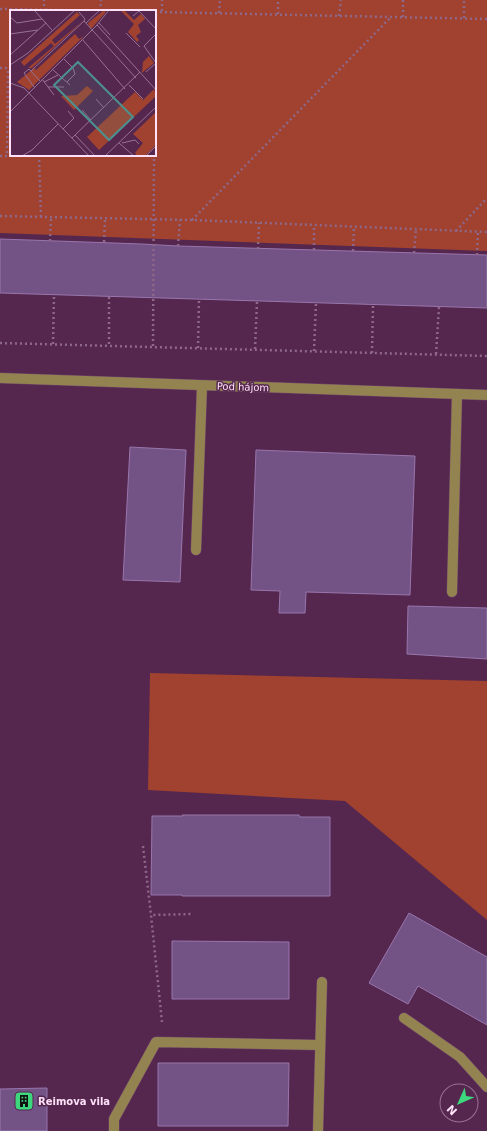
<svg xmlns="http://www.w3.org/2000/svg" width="487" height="1131" font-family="'DejaVu Sans',sans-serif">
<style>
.green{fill:#a0422f;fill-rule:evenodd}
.building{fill:#735285;stroke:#9876ac}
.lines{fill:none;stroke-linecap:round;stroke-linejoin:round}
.minor-casing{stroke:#70456a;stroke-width:11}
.path{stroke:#8f6789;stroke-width:2.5;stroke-dasharray:2 3;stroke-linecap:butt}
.minor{stroke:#928351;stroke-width:10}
.labels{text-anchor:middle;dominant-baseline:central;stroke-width:3;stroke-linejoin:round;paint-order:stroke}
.street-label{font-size:10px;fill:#fee1f8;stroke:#55274f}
.poi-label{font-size:10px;font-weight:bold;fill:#fee1f8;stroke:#55274f;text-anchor:start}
.inset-road{fill:none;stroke:#997193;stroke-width:1}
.view{fill:#4b9190;fill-opacity:0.15;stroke:#4b9190;stroke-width:2}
.inset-edge{fill:none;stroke:#fee1f8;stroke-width:2}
</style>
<rect width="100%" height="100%" fill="#55274f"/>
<g class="green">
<path d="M0 0H487V251L0 233ZM11 11H155V155H11Z"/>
<polygon points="150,673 487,681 487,920 345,801 148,790"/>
</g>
<g class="building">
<polygon points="0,239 142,244 178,246 487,255 487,308 0,293"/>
<polygon points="130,447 186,450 180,582 123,580"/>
<polygon points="256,450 415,456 410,595 306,592 305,613 279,613 280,591 251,590"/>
<polygon points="408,606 487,608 487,659 407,654"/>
<polygon points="182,815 299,815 300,817 330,817 330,896 182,896 182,895 151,895 152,816 183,816"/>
<polygon points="409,913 487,957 487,1025 418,986 408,1004 369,983"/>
<polygon points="172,941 289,942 289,999 172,999"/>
<polygon points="158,1063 289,1063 288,1126 158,1126"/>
<polygon points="47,1088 47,1131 0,1131 0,1089"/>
</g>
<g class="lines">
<g class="minor-casing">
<g id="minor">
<polyline points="0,378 487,395"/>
<polyline points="196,550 202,386"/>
<polyline points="452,592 457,394"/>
<polyline points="404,1018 460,1057 487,1087"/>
<polyline points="114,1131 114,1119 156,1042 319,1045"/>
<polyline points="318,1131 322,982"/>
</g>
</g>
<g class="path">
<polyline points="0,9 118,11"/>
<polyline points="44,11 44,0"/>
<polyline points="100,11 101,0"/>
<polyline points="162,11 162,0"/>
<polyline points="155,12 487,19"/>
<polyline points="219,13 220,0"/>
<polyline points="278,14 278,0"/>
<polyline points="339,16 341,0"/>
<polyline points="403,17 403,0"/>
<polyline points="464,18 464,0"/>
<polyline points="0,68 6,68 11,72"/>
<polyline points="155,121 156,12"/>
<polyline points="39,155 41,218"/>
<polyline points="0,156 7,156 8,70 11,69"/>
<polyline points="0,216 192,220 487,232"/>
<polyline points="192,220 390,18"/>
<polyline points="456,231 487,198"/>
<polyline points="50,241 51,218"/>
<polyline points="104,242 105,219"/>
<polyline points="178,246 180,220"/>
<polyline points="258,249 259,223"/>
<polyline points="314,250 314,225"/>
<polyline points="353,251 354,227"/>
<polyline points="414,253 416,229"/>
<polyline points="477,255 478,232"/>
<polyline points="109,297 109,346"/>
<polyline points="0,343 487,356"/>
<polyline points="53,344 54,295"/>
<polyline points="153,346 154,155"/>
<polyline points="198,348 199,300"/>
<polyline points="255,349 257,302"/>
<polyline points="314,351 316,303"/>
<polyline points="372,353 373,305"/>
<polyline points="436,354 439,307"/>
<polyline points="143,846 151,915"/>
<polyline points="162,1022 151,915 193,914"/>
</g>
<use href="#minor" class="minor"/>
</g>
<defs>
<g id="building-square" transform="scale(1)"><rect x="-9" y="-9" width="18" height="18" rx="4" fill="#3dd77e" stroke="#55274f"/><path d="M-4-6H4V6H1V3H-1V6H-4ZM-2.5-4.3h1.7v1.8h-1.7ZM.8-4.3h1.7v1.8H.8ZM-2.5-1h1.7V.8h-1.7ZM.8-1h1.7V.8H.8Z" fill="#111"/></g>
</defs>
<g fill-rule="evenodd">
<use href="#building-square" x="24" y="1101"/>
</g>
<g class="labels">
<g class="street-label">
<text transform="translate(243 387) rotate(2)">Pod hájom</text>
</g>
<g class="poi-label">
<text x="38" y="1101">Reimova vila</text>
</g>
</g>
<g transform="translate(10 10)">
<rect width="146" height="146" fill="#55274f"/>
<path d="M94 0H96L95 3 82 18H80L78 13ZM110 0H114L124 10 131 4 135 9 128 15 131 22 126 26 129 30 127 32 118 22 124 14ZM67 2 70 5 42 30 45 34 74 10 22 58H18L44 36 41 33 14 56 11 52ZM65 24 69 29 74 26 19 80 7 72 24 58 26 60ZM139 46 144 53 132 63 133 52ZM77 76 83 81 64 100 51 86 67 85ZM144 79 146 86 89 140 77 127 125 82 133 90ZM146 102V135L135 146H127L125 143 133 133 123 124Z" fill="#a0422f"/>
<path class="inset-road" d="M24 0 42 20M69 2 75 9 74 11 126 68M123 6 129 1 146 19M0 7 7 13 32 9M76 13 90 0M89 13 100 25M87 15 146 80M116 23 130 37M0 24 28 20M72 29 115 79M0 45 36 13M53 48 63 58 65 64 57 72M146 53 134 36 146 24M0 55 18 43 65 0M42 59 60 75M21 61 74 11M136 62 146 53M32 69 44 85M34 72 48 65M0 73 14 78 79 146M119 75 133 89M24 77 14 63 19 59 30 71M38 77H54M86 89 94 98M72 100 81 110M0 102 87 15 99 0M53 119 64 108 58 101M65 125 85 146M62 128 130 62M109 133 124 146M112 133 125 130 129 134M12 146 22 140 48 114M95 146 146 97M136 146 146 136"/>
<path class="view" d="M68 52 123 107 99 130 44 75Z"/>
<rect width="146" height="146" class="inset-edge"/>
</g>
<g transform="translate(459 1103) rotate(225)"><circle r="19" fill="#55274f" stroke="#997193"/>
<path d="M0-3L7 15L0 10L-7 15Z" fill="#3dd77e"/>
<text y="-6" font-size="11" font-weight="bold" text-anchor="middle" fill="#fee1f8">N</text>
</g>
</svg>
